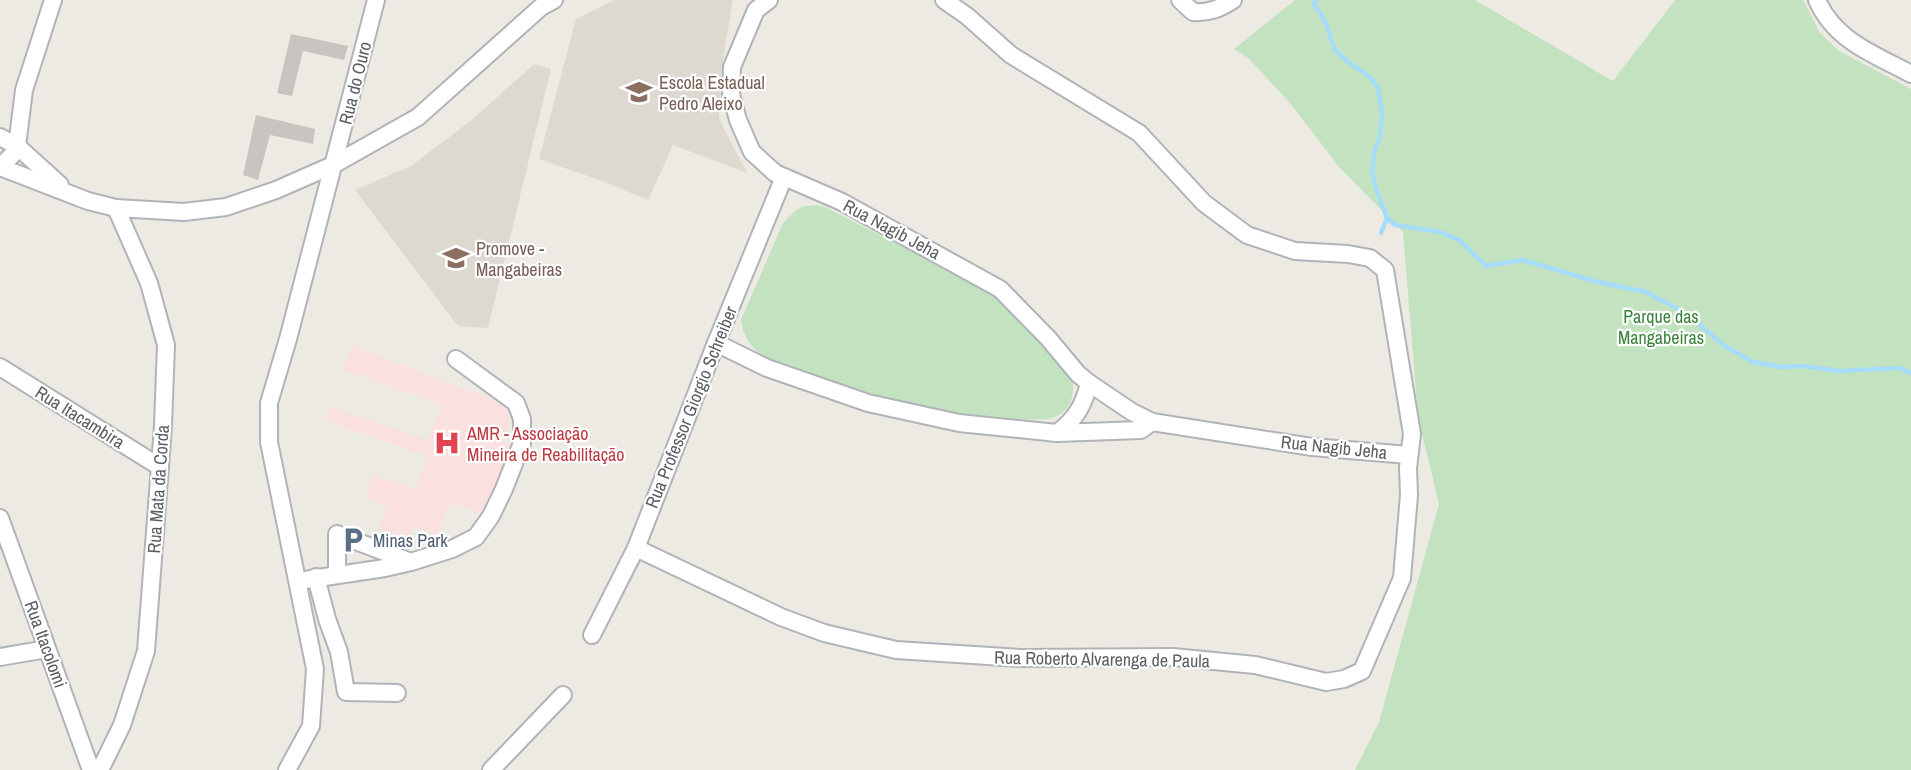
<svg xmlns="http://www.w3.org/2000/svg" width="1911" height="770" font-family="'Archivo Narrow',sans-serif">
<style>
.education{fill:#ddd9d1}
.medical{fill:#fae0df}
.green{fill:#c3e3c0}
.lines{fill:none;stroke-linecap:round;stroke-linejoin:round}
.stream{stroke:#a6dcfa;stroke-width:4.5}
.building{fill:#c8c5c0}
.minor-casing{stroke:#b0b4b8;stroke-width:20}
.minor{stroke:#fff;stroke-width:16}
.labels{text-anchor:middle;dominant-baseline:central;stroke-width:4.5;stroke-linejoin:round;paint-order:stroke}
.education-label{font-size:18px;fill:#785e54;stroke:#fff;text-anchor:start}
.street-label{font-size:18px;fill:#5b5f63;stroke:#fff}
.park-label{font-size:18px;fill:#3c833a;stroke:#fff}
.health-label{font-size:18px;fill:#be3a42;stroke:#fff;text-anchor:start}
.service-label{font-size:18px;fill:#4e5e75;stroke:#fff;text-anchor:start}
</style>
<rect width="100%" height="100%" fill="#edeae3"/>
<g class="education">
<polygon points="614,0 733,0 722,65 719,119 747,173 673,145 648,200 602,181 539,159 576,19"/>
<polygon points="534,64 551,69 488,328 458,326 355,190 411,166 473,119"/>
</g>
<polygon class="medical" points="353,346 510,406 508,432 489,425 485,436 511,445 487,515 450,503 438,535 413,527 408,539 379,529 387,506 365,498 373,474 416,489 427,456 324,420 329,406 428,440 441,404 343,370"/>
<g class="green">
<polygon points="1295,0 1475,0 1613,81 1675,0 1803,0 1820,33 1839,51 1911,89 1911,770 1355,770 1379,722 1439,504 1418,417 1403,232 1339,167 1290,103 1249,59 1234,49"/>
<path d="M817 205 823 206 985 289C1020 314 1046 350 1073 383 1074 398 1069 411 1055 417 1044 421 1030 419 1018 419 945 416 881 399 813 374 796 368 776 364 761 354 749 347 743 334 741 320L783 223 796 210 804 206Z"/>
</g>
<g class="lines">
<g class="stream">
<polyline points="1316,0 1314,4 1325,21 1335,50 1348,62 1371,78 1378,88 1382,112 1380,137 1375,149 1372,172 1377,191 1387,218 1395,225 1440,232 1459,240 1486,266 1523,260 1598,282 1646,292 1689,315 1723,345 1753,362 1782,367 1804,366 1839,371 1899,368 1911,373"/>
<polyline points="1381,233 1387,218"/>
</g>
</g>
<g class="building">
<polygon points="291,34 348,46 344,60 303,51 292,96 277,93"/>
<polygon points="256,115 315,129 313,144 270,135 258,180 243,175"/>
</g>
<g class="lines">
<g class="minor-casing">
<g id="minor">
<polyline points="53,0 24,90 17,146 15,152 0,167 88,201 116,208 184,212 226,207 276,190 333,165 418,117 541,7 554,0"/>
<polyline points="769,0 756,10 732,67 731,94 738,120 752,152 775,173 842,202 1000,289 1048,338 1078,374 1089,383 1132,412 1152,422"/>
<path d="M1180 0 1193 12C1209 13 1219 9 1233 0"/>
<path d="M1817 0C1835 41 1874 54 1911 74"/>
<polyline points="0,137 17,146 60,185"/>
<polyline points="716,343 767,368 868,403 959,423 1057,433 1141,430 1152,422 1312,447 1409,455"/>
<polyline points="0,367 160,467"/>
<path d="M1057 433C1075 420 1084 405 1089 383"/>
<polyline points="0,518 91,770"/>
<polyline points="636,548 781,617 824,633 896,650 1020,658 1173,657 1255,665 1326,682 1344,679 1362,671 1402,578 1409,495 1408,468 1412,434 1385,270 1370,258 1348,254 1295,251 1247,235 1204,203 1139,133 1011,55 967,16 944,0"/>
<polyline points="337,575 337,534 411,562"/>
<polyline points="316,577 327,619 339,652 346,692 397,693"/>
<polyline points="298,581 385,568 411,562 452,549 476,537 491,516 504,489 522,443 522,419 516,403 456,359"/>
<polyline points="592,635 636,548 716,343 784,177"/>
<polyline points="0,657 47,649"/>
<polyline points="100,770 122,725 146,651 163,426 166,345 149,283 116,208"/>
<polyline points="287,770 311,726 315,669 269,442 269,403 288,339 376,0"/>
<polyline points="491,770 563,695"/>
</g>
</g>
<use href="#minor" class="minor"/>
</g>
<defs>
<g id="school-bare" transform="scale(2.07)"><path d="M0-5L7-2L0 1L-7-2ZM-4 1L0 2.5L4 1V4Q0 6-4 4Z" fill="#8d6e63" stroke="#fff" stroke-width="2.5" paint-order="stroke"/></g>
<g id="hospital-bare" transform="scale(2.07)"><path d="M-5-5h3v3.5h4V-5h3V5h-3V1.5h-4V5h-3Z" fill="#e0444e" stroke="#fff" stroke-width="2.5" paint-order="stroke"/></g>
<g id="parking-bare" transform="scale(2.07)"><path d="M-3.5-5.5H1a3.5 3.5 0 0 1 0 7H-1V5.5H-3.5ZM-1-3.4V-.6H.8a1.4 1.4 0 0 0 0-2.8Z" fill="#5c6f8a" stroke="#fff" stroke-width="2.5" paint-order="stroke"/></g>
</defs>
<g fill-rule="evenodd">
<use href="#school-bare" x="639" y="92"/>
<use href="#school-bare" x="456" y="258"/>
<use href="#hospital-bare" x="447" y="443"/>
<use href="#parking-bare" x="353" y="540"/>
</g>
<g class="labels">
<g class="education-label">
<text x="659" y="82">Escola Estadual<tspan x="659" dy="21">Pedro Aleixo</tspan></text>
<text x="476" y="248">Promove -<tspan x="476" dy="21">Mangabeiras</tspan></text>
</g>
<g class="street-label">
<text transform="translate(355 83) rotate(-76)">Rua do Ouro</text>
<text transform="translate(892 229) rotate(28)">Rua Nagib Jeha</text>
<text transform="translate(691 407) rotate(-68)">Rua Professor Giorgio Schreiber</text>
<text transform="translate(80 417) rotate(32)">Rua Itacambira</text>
<text transform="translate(1334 447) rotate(6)">Rua Nagib Jeha</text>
<text transform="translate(158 489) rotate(-86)">Rua Mata da Corda</text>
<text transform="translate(46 644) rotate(70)">Rua Itacolomi</text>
<text transform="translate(1102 659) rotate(1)">Rua Roberto Alvarenga de Paula</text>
</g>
<g class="park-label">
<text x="1661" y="316">Parque das<tspan x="1661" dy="21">Mangabeiras</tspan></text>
</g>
<g class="health-label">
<text x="467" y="433">AMR - Associação<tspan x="467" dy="21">Mineira de Reabilitação</tspan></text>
</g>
<g class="service-label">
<text x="373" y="540">Minas Park</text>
</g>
</g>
</svg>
